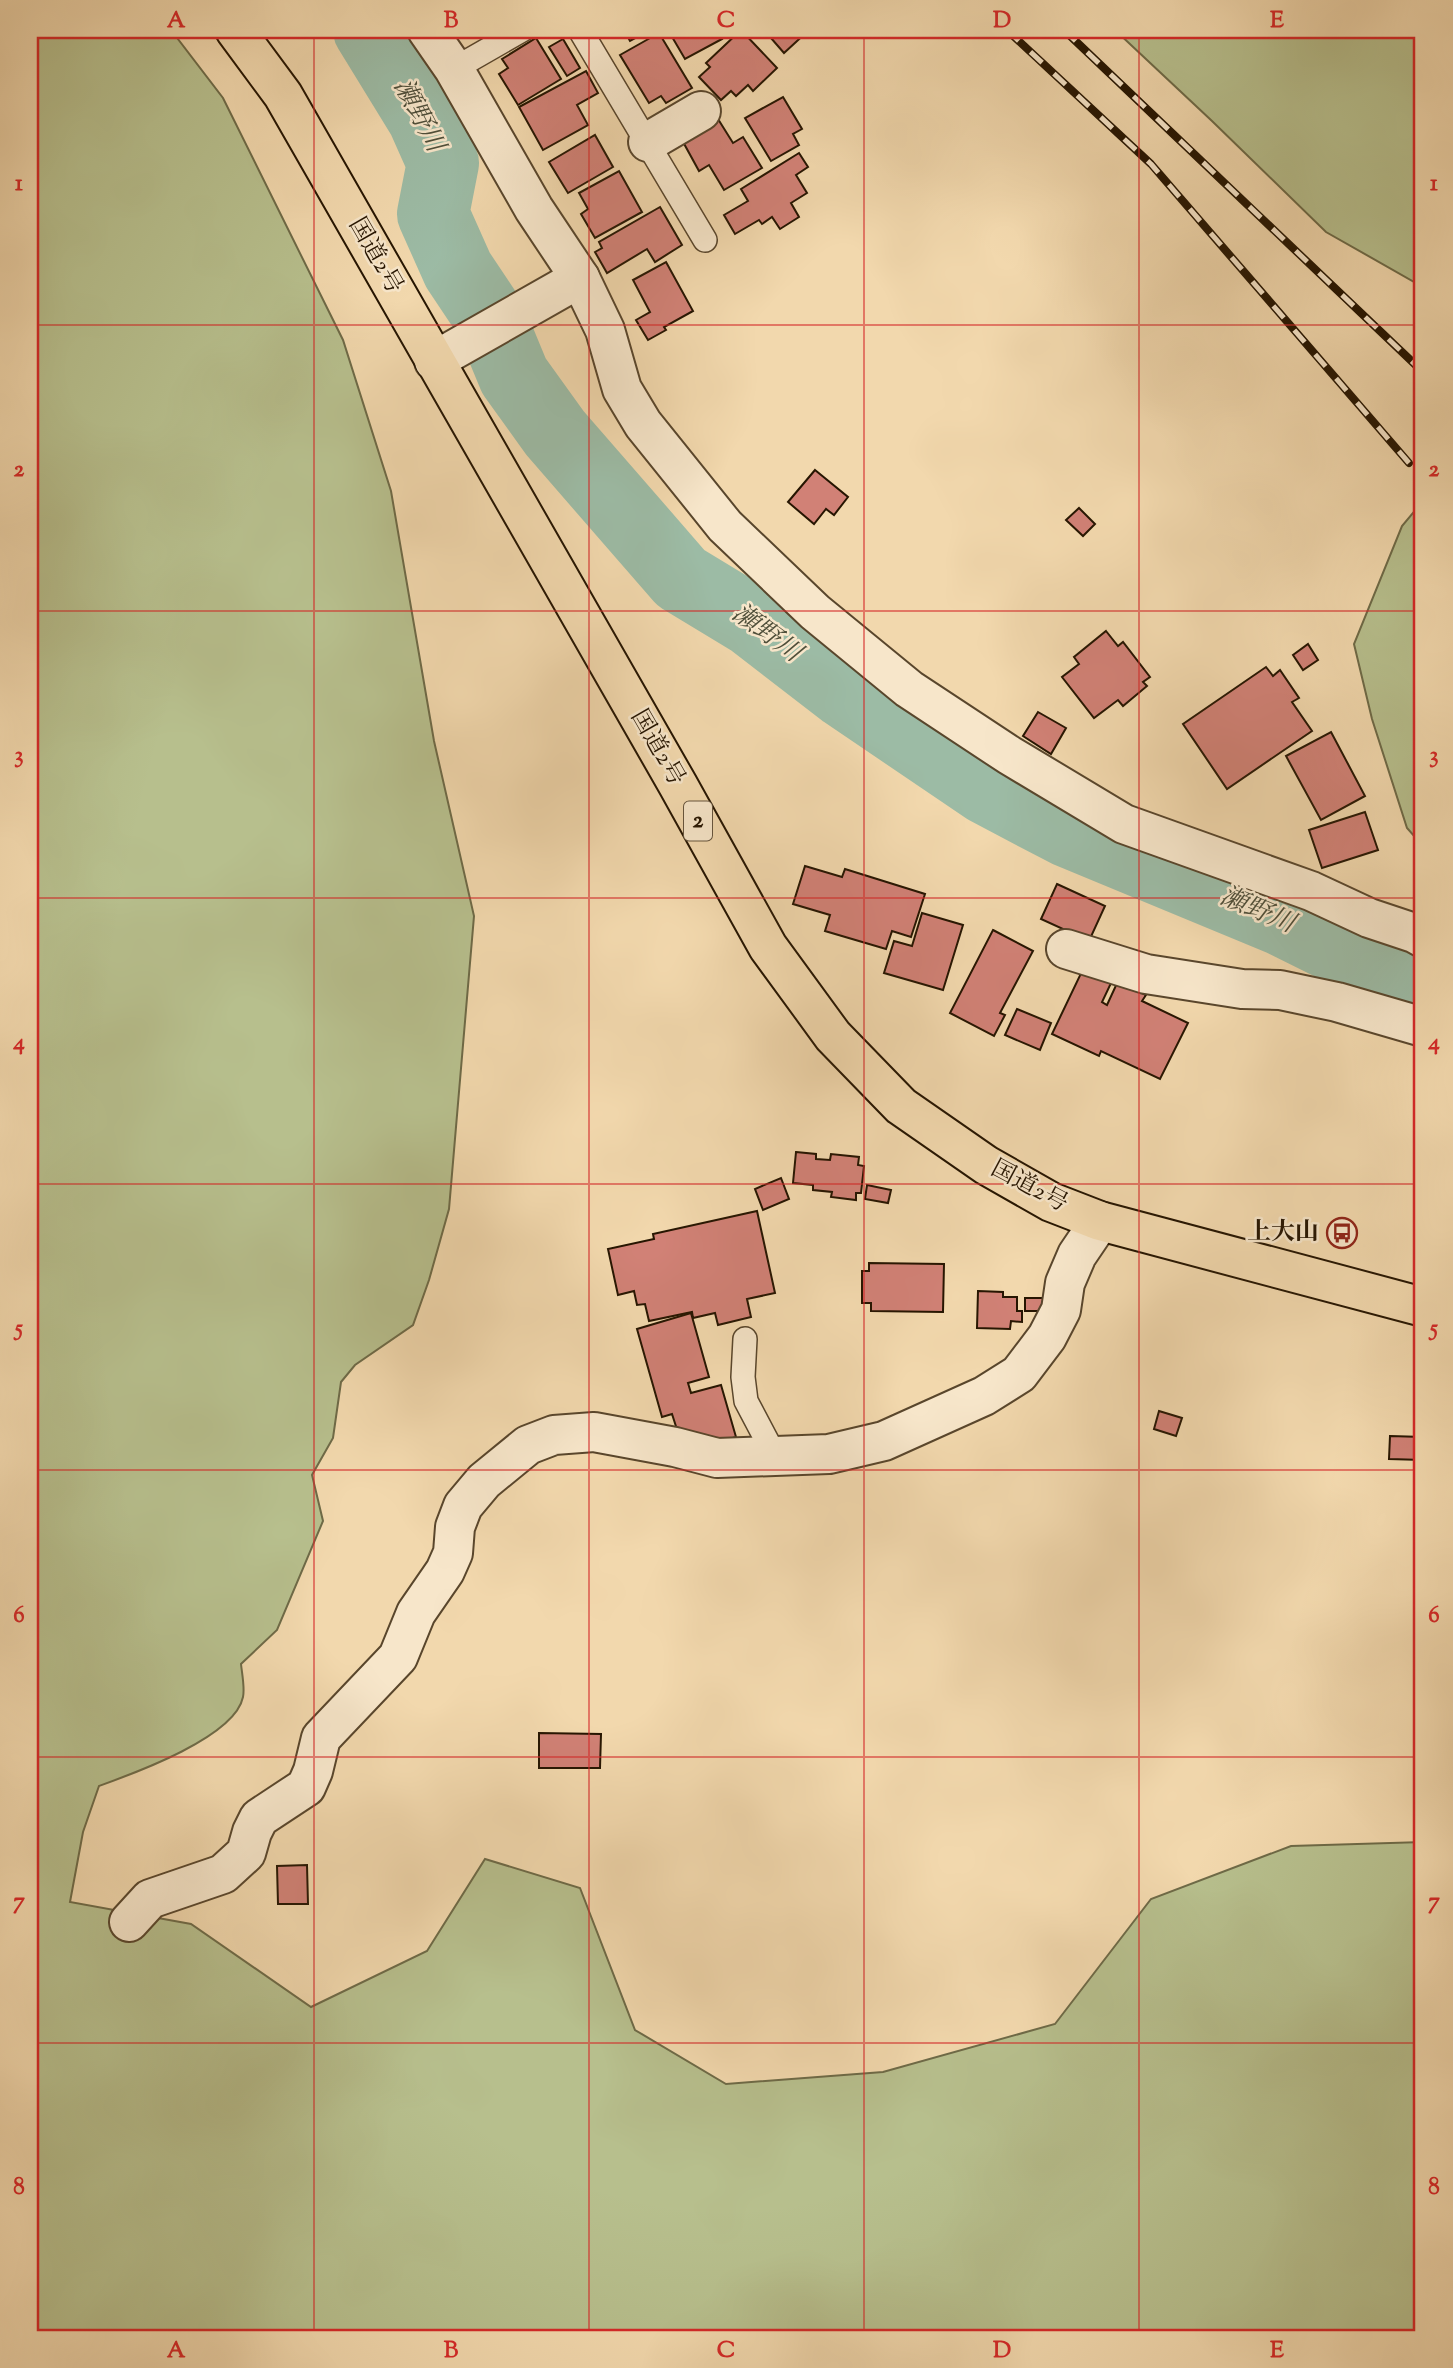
<svg xmlns="http://www.w3.org/2000/svg" width="1453" height="2368" font-family="'Sorts Mill Goudy','Noto Serif JP',serif">
<style>
.green{fill:#b7bf8d;stroke:#6e6a47;stroke-width:2}
.lines{fill:none;stroke-linecap:round;stroke-linejoin:round}
.river{stroke:#9cbba5;stroke-width:72}
.building{fill:#d18176;stroke:#261501;stroke-width:2}
.lane-casing{stroke:#59462c;stroke-width:26}
.street-casing{stroke:#59462c;stroke-width:42}
.highway-casing{stroke:#261501;stroke-width:42}
.lane{stroke:#f7e6ca;stroke-width:23}
.street{stroke:#f7e6ca;stroke-width:38}
.highway{stroke:#f2d8ad;stroke-width:38}
.rail-casing{stroke:#261501;stroke-width:8}
.rail{stroke:#f7e6ca;stroke-width:5;stroke-dasharray:16;stroke-linecap:butt}
.grid{fill:none;stroke:#d62828;stroke-width:2;stroke-opacity:0.55}
.labels{text-anchor:middle;dominant-baseline:central;stroke-width:5;stroke-linejoin:round;paint-order:stroke}
.shield{fill:#f7e6ca;stroke:#65543d;stroke-width:2}
.shield-label{font-size:23px;font-weight:bold;fill:#261501}
.street-label{font-size:24px;fill:#261501;stroke:#f7e6ca}
.poi-label{font-size:24px;font-weight:bold;fill:#261501;stroke:#f7e6ca;text-anchor:end}
.water-label{font-size:26px;font-style:italic;fill:#4f4f3a;stroke:#f7e6ca}
.neatline{fill:none;stroke:#d62828;stroke-width:2.5}
.grid-label{font-size:23px;text-anchor:middle;font-weight:bold;fill:#d62828}
</style>
<rect width="100%" height="100%" fill="#f2d8ad"/>
<filter id="stains"><feTurbulence type="fractalNoise" baseFrequency=".00286" numOctaves="4"/><feColorMatrix values="0 0 0 0 .2 0 0 0 0 .09 0 0 0 0 .02 0 0 0 .5 -.17"/></filter>
<radialGradient id="worn" r=".72"><stop offset=".6" stop-color="#630" stop-opacity="0"/><stop offset="1" stop-color="#630" stop-opacity=".3"/></radialGradient>
<g class="green">
<path d="M30 30H171L223 98 343 340 391 491 434 741 474 916 449 1209 429 1280 413 1325 355 1365 341 1382 333 1438 312 1475 323 1521 277 1630 241 1664C242 1674 245 1688 243 1697 235 1737 135 1773 99 1786L83 1832 70 1902 191 1924 311 2007 427 1951 485 1859 580 1888 635 2030 726 2084 883 2072 1055 2024 1151 1899 1291 1846 1423 1842V2338H30Z"/>
<polygon points="1115,30 1423,30 1423,287 1326,232 1212,121"/>
<polygon points="1423,501 1423,846 1407,828 1372,719 1354,644 1402,526"/>
</g>
<g class="lines">
<polyline class="river" points="369,30 423,118 443,163 433,214 458,270 490,318 514,376 555,433 681,578 752,621 844,692 987,789 1067,831 1282,920 1423,990"/>
</g>
<g class="building">
<polygon points="624,30 650,30 630,41"/>
<polygon points="668,30 717,30 722,39 685,59"/>
<polygon points="741,30 777,68 753,91 748,85 736,96 731,91 721,100 699,77 710,67 706,63"/>
<polygon points="764,30 809,30 784,53"/>
<polygon points="659,33 692,88 666,103 661,96 649,103 620,55"/>
<polygon points="536,38 561,79 518,105 499,74 508,68 502,59"/>
<polygon points="563,39 580,68 567,76 549,47"/>
<polygon points="586,71 598,93 577,105 588,125 543,150 519,107"/>
<polygon points="783,97 802,129 793,134 799,145 771,161 745,118"/>
<polygon points="718,119 733,143 743,137 762,168 724,190 709,165 699,171 682,140"/>
<polygon points="595,135 613,167 568,193 549,162"/>
<polygon points="799,153 808,167 796,175 807,193 791,203 799,217 780,229 772,217 762,224 759,220 735,234 724,215 748,201 741,189"/>
<polygon points="619,171 642,212 595,238 581,214 588,209 579,193"/>
<polygon points="660,207 682,245 655,262 647,249 607,273 595,252 602,248 599,242"/>
<polygon points="666,262 693,311 664,327 666,330 648,340 636,320 650,312 633,280"/>
<polygon points="815,470 848,497 834,515 826,509 814,524 788,502"/>
<polygon points="1079,508 1095,524 1083,536 1066,520"/>
<polygon points="1106,631 1118,646 1123,642 1150,677 1143,682 1147,686 1123,706 1118,700 1094,718 1062,677 1079,664 1074,657"/>
<polygon points="1308,644 1318,660 1303,670 1293,655"/>
<polygon points="1266,667 1273,676 1280,670 1299,698 1292,702 1312,731 1227,789 1183,724"/>
<polygon points="1038,712 1066,728 1051,754 1023,736"/>
<polygon points="1331,732 1365,796 1321,820 1286,756"/>
<polygon points="1365,812 1378,850 1322,868 1309,830"/>
<polygon points="805,866 842,877 845,869 925,894 911,937 892,931 886,949 825,931 830,915 793,904"/>
<polygon points="1057,884 1105,906 1089,941 1041,919"/>
<polygon points="922,913 963,925 943,990 884,973 894,941 912,946"/>
<polygon points="993,930 1033,951 1000,1013 1005,1015 994,1036 950,1013"/>
<polygon points="1084,967 1112,981 1102,1002 1107,1005 1118,981 1146,995 1142,1001 1188,1023 1160,1079 1101,1051 1099,1056 1052,1034"/>
<polygon points="1017,1009 1051,1023 1040,1050 1005,1035"/>
<polygon points="796,1152 816,1154 816,1159 830,1160 831,1154 859,1157 858,1165 864,1166 861,1193 856,1193 856,1200 831,1197 832,1192 813,1190 813,1185 793,1183"/>
<polygon points="781,1178 789,1199 763,1210 755,1189"/>
<polygon points="867,1185 891,1190 888,1203 865,1199"/>
<polygon points="757,1211 775,1293 747,1299 751,1317 718,1325 715,1313 693,1318 692,1312 649,1321 645,1304 637,1305 634,1291 618,1295 608,1249 654,1239 653,1234"/>
<polygon points="869,1263 944,1264 943,1312 871,1311 871,1303 862,1303 862,1271 869,1271"/>
<polygon points="978,1291 1003,1292 1003,1297 1017,1297 1017,1311 1022,1311 1022,1322 1011,1321 1010,1329 977,1328"/>
<rect x="1025" y="1298" width="18" height="13"/>
<polygon points="691,1313 709,1377 688,1383 691,1393 721,1385 736,1437 702,1447 681,1442 672,1414 662,1417 637,1329"/>
<polygon points="1159,1411 1182,1418 1176,1436 1154,1429"/>
<polygon points="1390,1436 1423,1437 1423,1460 1389,1459"/>
<polygon points="539,1733 601,1734 600,1768 539,1768"/>
<polygon points="307,1865 308,1904 278,1904 277,1866"/>
</g>
<g class="lines">
<g class="lane-casing">
<g id="lane">
<polyline points="580,30 705,240"/>
<polyline points="454,69 522,30"/>
<polyline points="745,1339 743,1377 746,1401 775,1456"/>
</g>
</g>
<g class="street-casing">
<g id="street">
<polyline points="427,30 454,69 534,209 580,278 605,330 622,389 643,424 725,526 815,612 909,689 1009,755 1124,824 1311,891 1369,918 1414,933 1423,938"/>
<polyline points="648,142 701,111"/>
<polyline points="434,361 580,278"/>
<polyline points="1066,949 1146,974 1242,989 1280,990 1337,1002 1423,1027"/>
<polyline points="129,1922 150,1899 223,1874 246,1853 252,1832 259,1818 306,1787 313,1771 321,1738 398,1657 416,1613 445,1571 453,1553 455,1527 463,1506 484,1481 528,1445 554,1435 594,1432 675,1447 717,1458 829,1454 884,1441 984,1396 1019,1374 1047,1337 1061,1310 1065,1283 1077,1255 1100,1221"/>
</g>
</g>
<g class="highway-casing">
<polyline id="highway" points="235,30 283,95 678,785 768,947 833,1036 901,1106 986,1165 1051,1202 1100,1221 1423,1307"/>
</g>
<use href="#lane" class="lane"/>
<use href="#street" class="street"/>
<use href="#highway" class="highway"/>
<g class="rail-casing">
<g id="rail">
<polyline points="1007,30 1151,164 1409,463"/>
<polyline points="1064,30 1423,372"/>
</g>
</g>
<use href="#rail" class="rail"/>
</g>
<path class="grid" d="M314 30V2338M589 30V2338M864 30V2338M1139 30V2338M30 325H1423M30 611H1423M30 898H1423M30 1184H1423M30 1470H1423M30 1757H1423M30 2043H1423"/>
<defs>
<g id="bus-ring" transform="scale(1.575)"><circle r="9.5" fill="#f7e6ca" stroke="#8f2418" stroke-width="1.5"/><path d="M-5-6H5V4H4V6H2V4H-2V6H-4V4H-5ZM-3.5-4V0h7V-4ZM-3.5 1.2v1.5H-2V1.2ZM2 1.2v1.5H3.5V1.2Z" fill="#8f2418"/></g>
</defs>
<g fill-rule="evenodd">
<use href="#bus-ring" x="1342" y="1233"/>
</g>
<g class="labels">
<rect class="shield" x="684" y="801.5" width="28" height="39" rx="5"/>
<g class="shield-label">
<text x="698" y="821">2</text>
</g>
<g class="street-label">
<text transform="translate(375 256) rotate(60)">国道2号</text>
<text transform="translate(657 748) rotate(60)">国道2号</text>
<text transform="translate(1029 1187) rotate(28)">国道2号</text>
</g>
<g class="poi-label">
<text x="1319" y="1233">上大山</text>
</g>
<g class="water-label">
<text transform="translate(418 116) rotate(62)">瀬野川</text>
<text transform="translate(766 634) rotate(36)">瀬野川</text>
<text transform="translate(1257 911) rotate(23)">瀬野川</text>
</g>
</g>
<rect width="1453" height="2368" fill="none" stroke="#f2d8ad" stroke-width="77"/>
<rect x="38" y="38" width="1376" height="2292" class="neatline"/>
<g class="grid-label">
<text x="176" y="27">A</text>
<text x="451" y="27">B</text>
<text x="726" y="27">C</text>
<text x="1002" y="27">D</text>
<text x="1277" y="27">E</text>
<text x="19" y="190">1</text>
<text x="1434" y="190">1</text>
<text x="19" y="476">2</text>
<text x="1434" y="476">2</text>
<text x="19" y="762">3</text>
<text x="1434" y="762">3</text>
<text x="19" y="1049">4</text>
<text x="1434" y="1049">4</text>
<text x="19" y="1335">5</text>
<text x="1434" y="1335">5</text>
<text x="19" y="1622">6</text>
<text x="1434" y="1622">6</text>
<text x="19" y="1908">7</text>
<text x="1434" y="1908">7</text>
<text x="19" y="2194">8</text>
<text x="1434" y="2194">8</text>
<text x="176" y="2357">A</text>
<text x="451" y="2357">B</text>
<text x="726" y="2357">C</text>
<text x="1002" y="2357">D</text>
<text x="1277" y="2357">E</text>
</g>
<rect width="100%" height="100%" filter="url(#stains)"/>
<rect width="100%" height="100%" fill="url(#worn)"/>
</svg>
